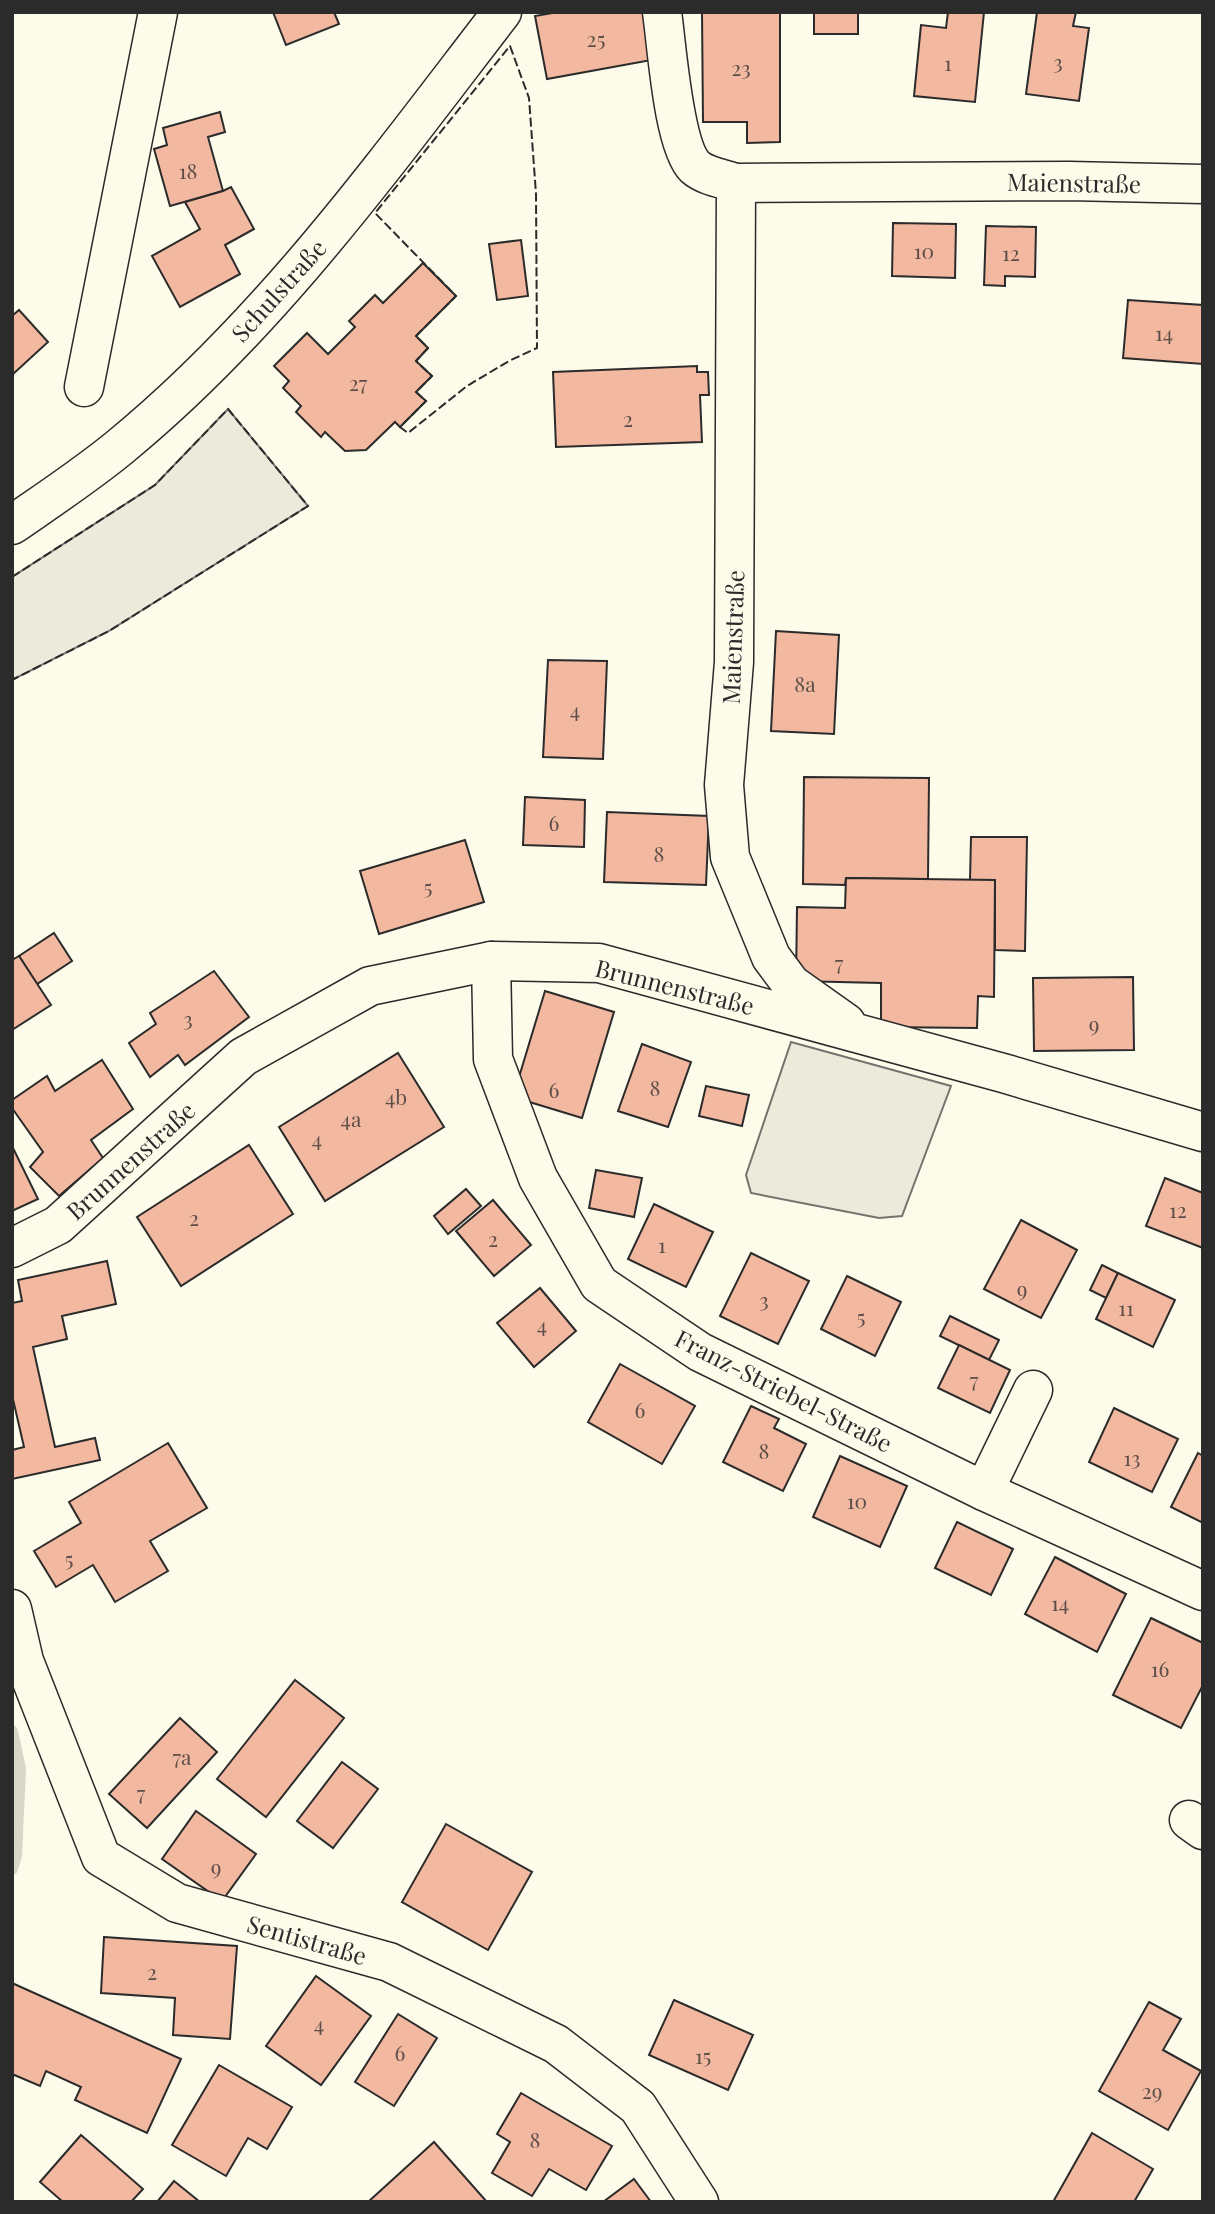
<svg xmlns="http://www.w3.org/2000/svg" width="1215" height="2214" font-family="'Playfair Display',serif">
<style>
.green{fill:#ecebdb;stroke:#74746e;stroke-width:2}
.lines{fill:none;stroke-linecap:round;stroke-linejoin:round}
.stream{stroke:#d8d7c9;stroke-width:12}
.building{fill:#f2b8a0;stroke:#2b2b2b;stroke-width:2}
.minor-casing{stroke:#2b2b2b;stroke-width:41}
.major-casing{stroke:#2b2b2b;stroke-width:41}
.minor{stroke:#fdfbea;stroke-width:38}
.major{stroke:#fdfbea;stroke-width:38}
.fence{stroke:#2b2b2b;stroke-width:2;stroke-dasharray:9 3.5;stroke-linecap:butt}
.labels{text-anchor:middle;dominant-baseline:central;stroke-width:5;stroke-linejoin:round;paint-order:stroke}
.number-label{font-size:21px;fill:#5d4e48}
.street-label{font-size:24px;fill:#2b2b2b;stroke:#fdfbea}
</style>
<rect width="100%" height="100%" fill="#fdfbea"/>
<g class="green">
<polygon points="228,409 308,506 109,631 14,679 12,675 12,577 155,485"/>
<polygon points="791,1042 951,1086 902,1216 879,1218 751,1193 746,1175"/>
</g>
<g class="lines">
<polyline class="stream" points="12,1731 20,1769 16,1856 12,1869"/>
</g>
<g class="building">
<polygon points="273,12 334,12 339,24 286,45"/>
<polygon points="558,12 649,12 657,59 547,79 535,16"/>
<polygon points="702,12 780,12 780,142 747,143 747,122 703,122"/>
<rect x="814" y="12" width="44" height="22"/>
<polygon points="948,12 984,12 975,102 914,96 921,25 946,28"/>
<polygon points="1037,12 1076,12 1073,26 1089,28 1079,101 1026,94"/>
<polygon points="220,112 225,132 208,137 223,191 170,206 154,149 167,145 163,128"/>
<polygon points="231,187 254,229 225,245 240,274 180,307 152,256 200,229 185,202 223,191"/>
<polygon points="893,223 956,224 955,278 892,276"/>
<polygon points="986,226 1036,227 1035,277 1005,276 1005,286 984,285"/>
<polygon points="521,240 528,296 497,300 489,244"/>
<polygon points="423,263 456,296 416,336 428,348 416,361 432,376 416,392 426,401 400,427 395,422 366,450 345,451 325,432 321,437 296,412 301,406 283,388 289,381 274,366 307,333 328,354 355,327 349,321 375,295 383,303"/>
<polygon points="1128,300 1203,305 1203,364 1123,358"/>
<polygon points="19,310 48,342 12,375 12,316"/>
<polygon points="697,366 697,372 708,372 709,395 700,395 702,442 556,447 553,372"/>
<polygon points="776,631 839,635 834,734 771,731"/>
<polygon points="548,660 607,661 603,759 543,757"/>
<polygon points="804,777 929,778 928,879 846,878 845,885 803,884"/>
<polygon points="525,797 585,800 584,847 523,845"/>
<polygon points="607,812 709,816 706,885 604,882"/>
<polygon points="971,837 1027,837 1025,951 995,950 995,880 970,880"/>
<polygon points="465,840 484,902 379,934 360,871"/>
<polygon points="846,878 995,880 994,997 978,996 977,1028 881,1027 881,983 796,981 797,907 845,908"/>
<polygon points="54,933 72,961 37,984 19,956"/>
<polygon points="19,956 51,1005 12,1030 12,960"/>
<polygon points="214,971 249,1017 185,1065 178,1055 150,1077 129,1043 156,1024 150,1013"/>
<polygon points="1133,977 1134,1050 1034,1051 1033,978"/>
<polygon points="545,991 614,1012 582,1118 513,1097"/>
<polygon points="642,1044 691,1062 668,1127 618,1111"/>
<polygon points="398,1053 444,1127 325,1201 279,1127"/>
<polygon points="102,1060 133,1109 91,1140 103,1158 59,1196 30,1167 43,1152 12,1108 12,1100 47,1076 55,1091"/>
<polygon points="706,1086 749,1095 742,1126 699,1116"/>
<polygon points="249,1145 293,1214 181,1286 137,1217"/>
<polygon points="12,1146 38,1199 12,1211"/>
<polygon points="596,1170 642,1178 634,1217 589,1208"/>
<polygon points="1165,1178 1203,1193 1203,1248 1146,1226"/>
<polygon points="466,1189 481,1206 448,1234 434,1216"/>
<polygon points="493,1200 531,1245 494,1276 456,1231"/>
<polygon points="654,1204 713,1232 686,1287 628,1259"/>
<polygon points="1021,1220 1077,1250 1041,1318 984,1289"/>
<polygon points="751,1253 809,1281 778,1344 720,1316"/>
<polygon points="107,1261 116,1304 62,1316 67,1339 33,1347 55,1447 95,1438 100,1460 12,1479 12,1450 24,1447 12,1395 12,1303 22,1301 18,1280"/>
<polygon points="1102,1265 1118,1273 1106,1298 1090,1290"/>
<polygon points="1118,1273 1175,1300 1153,1347 1096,1319"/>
<polygon points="847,1276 901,1302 875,1356 821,1329"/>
<polygon points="540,1288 576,1331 534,1367 497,1323"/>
<polygon points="950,1316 999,1340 989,1360 940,1336"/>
<polygon points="959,1345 1010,1370 990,1413 938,1388"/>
<polygon points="620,1364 695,1406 662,1464 588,1422"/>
<polygon points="751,1406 779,1419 774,1428 806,1444 783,1491 723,1462"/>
<polygon points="1114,1408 1178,1439 1152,1492 1089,1462"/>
<polygon points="168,1443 207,1508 150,1541 168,1571 115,1602 93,1565 56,1587 34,1551 81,1523 69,1502"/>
<polygon points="1198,1453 1203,1456 1203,1523 1171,1507"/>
<polygon points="840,1456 907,1486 880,1547 813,1517"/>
<polygon points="957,1522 1013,1549 991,1595 935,1568"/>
<polygon points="1055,1557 1126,1594 1097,1652 1025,1614"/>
<polygon points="1151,1618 1203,1643 1203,1685 1181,1728 1113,1695"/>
<polygon points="295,1680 344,1718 266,1817 217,1779"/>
<polygon points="180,1718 217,1752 147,1828 109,1794"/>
<polygon points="342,1762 378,1789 333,1848 297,1821"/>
<polygon points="196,1811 256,1854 222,1901 162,1859"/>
<polygon points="446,1824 532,1872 488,1950 402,1902"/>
<polygon points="104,1937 237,1946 230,2039 173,2035 175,1998 101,1993"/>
<polygon points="316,1976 371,2016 321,2085 266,2046"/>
<polygon points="12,1983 181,2059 147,2133 75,2100 81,2087 46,2071 40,2086 12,2074"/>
<polygon points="674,2000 753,2035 728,2090 649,2055"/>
<polygon points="1149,2002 1181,2019 1163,2050 1201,2071 1168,2130 1099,2091"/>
<polygon points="398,2014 437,2038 394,2106 355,2082"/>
<polygon points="219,2065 292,2107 267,2149 248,2138 226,2176 172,2145"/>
<polygon points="521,2093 612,2146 586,2190 549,2169 532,2196 492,2173 510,2142 497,2134"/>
<polygon points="1092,2133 1153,2169 1134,2202 1053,2202"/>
<polygon points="81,2135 143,2189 131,2202 63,2202 40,2182"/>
<polygon points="434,2142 487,2202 368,2202"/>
<polygon points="634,2179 651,2202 603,2202"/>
<polygon points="174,2181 200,2202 157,2202"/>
</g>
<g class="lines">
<g class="minor-casing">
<g id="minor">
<path d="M662 12C667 46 673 145 695 167 705 176 724 179 736 183L1069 181 1203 184"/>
<polyline points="736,183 734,662 724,785 730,857 771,957 791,984 846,1023"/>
<polyline points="84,387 158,12"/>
<polyline points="491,961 493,1059 538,1178 599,1284 700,1352 984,1491 1203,1591"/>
<polyline points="12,1248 58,1225 243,1057 370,986 491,961 599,963 1003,1073 1203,1132"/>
<polyline points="984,1491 1033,1390"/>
<polyline points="12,1609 24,1661 101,1857 177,1903 389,1962 556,2044 638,2107 699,2202"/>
<polyline points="1189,1820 1203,1830"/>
</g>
</g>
<g class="major-casing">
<path id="major" d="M12 525C48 500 86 475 120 447 270 324 384 165 502 12"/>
</g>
<use href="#minor" class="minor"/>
<use href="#major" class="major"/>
<g class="fence">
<polygon points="510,46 529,98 536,194 537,348 509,361 467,386 408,433 400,427 426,401 416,392 432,376 416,361 428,348 416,336 456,296 375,213"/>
<polyline points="12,577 155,485 228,409 308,506 109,631 14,679 12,675"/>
</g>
</g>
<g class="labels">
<g class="number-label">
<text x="596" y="38">25</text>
<text x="1058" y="61">3</text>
<text x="948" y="62">1</text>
<text x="741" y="67">23</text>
<text x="188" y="170">18</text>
<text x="924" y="250">10</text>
<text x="1011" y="252">12</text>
<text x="1164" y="332">14</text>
<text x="358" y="382">27</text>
<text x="628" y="418">2</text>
<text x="805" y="683">8a</text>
<text x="575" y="709">4</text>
<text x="554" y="822">6</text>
<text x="659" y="853">8</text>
<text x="428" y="886">5</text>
<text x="839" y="962">7</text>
<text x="188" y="1018">3</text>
<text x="1094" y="1023">9</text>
<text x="655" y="1087">8</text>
<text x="554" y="1089">6</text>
<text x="396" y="1096">4b</text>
<text x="351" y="1118">4a</text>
<text x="317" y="1138">4</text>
<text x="1178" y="1209">12</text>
<text x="194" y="1217">2</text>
<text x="493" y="1238">2</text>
<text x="662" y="1244">1</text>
<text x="1022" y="1288">9</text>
<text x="764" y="1299">3</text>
<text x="1126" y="1307">11</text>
<text x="861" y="1316">5</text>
<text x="542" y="1324">4</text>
<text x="974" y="1379">7</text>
<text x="640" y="1409">6</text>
<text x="764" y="1450">8</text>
<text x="1132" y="1457">13</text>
<text x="857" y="1500">10</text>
<text x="69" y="1558">5</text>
<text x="1060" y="1602">14</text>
<text x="1160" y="1668">16</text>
<text x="182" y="1756">7a</text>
<text x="141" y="1792">7</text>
<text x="216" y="1866">9</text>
<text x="152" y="1971">2</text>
<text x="319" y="2023">4</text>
<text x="400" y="2052">6</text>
<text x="703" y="2055">15</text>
<text x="1152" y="2090">29</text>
<text x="535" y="2139">8</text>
</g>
<g class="street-label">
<text transform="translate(1074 182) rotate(1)">Maienstraße</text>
<text transform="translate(278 290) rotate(-48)">Schulstraße</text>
<text transform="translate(732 637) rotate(-88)">Maienstraße</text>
<text transform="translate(675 986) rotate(14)">Brunnenstraße</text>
<text transform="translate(130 1160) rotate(-42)">Brunnenstraße</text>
<text transform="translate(784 1390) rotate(27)">Franz-Striebel-Straße</text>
<text transform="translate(307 1939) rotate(16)">Sentistraße</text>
</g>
</g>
<rect width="1215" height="2214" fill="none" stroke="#2b2b2b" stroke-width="28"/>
</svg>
